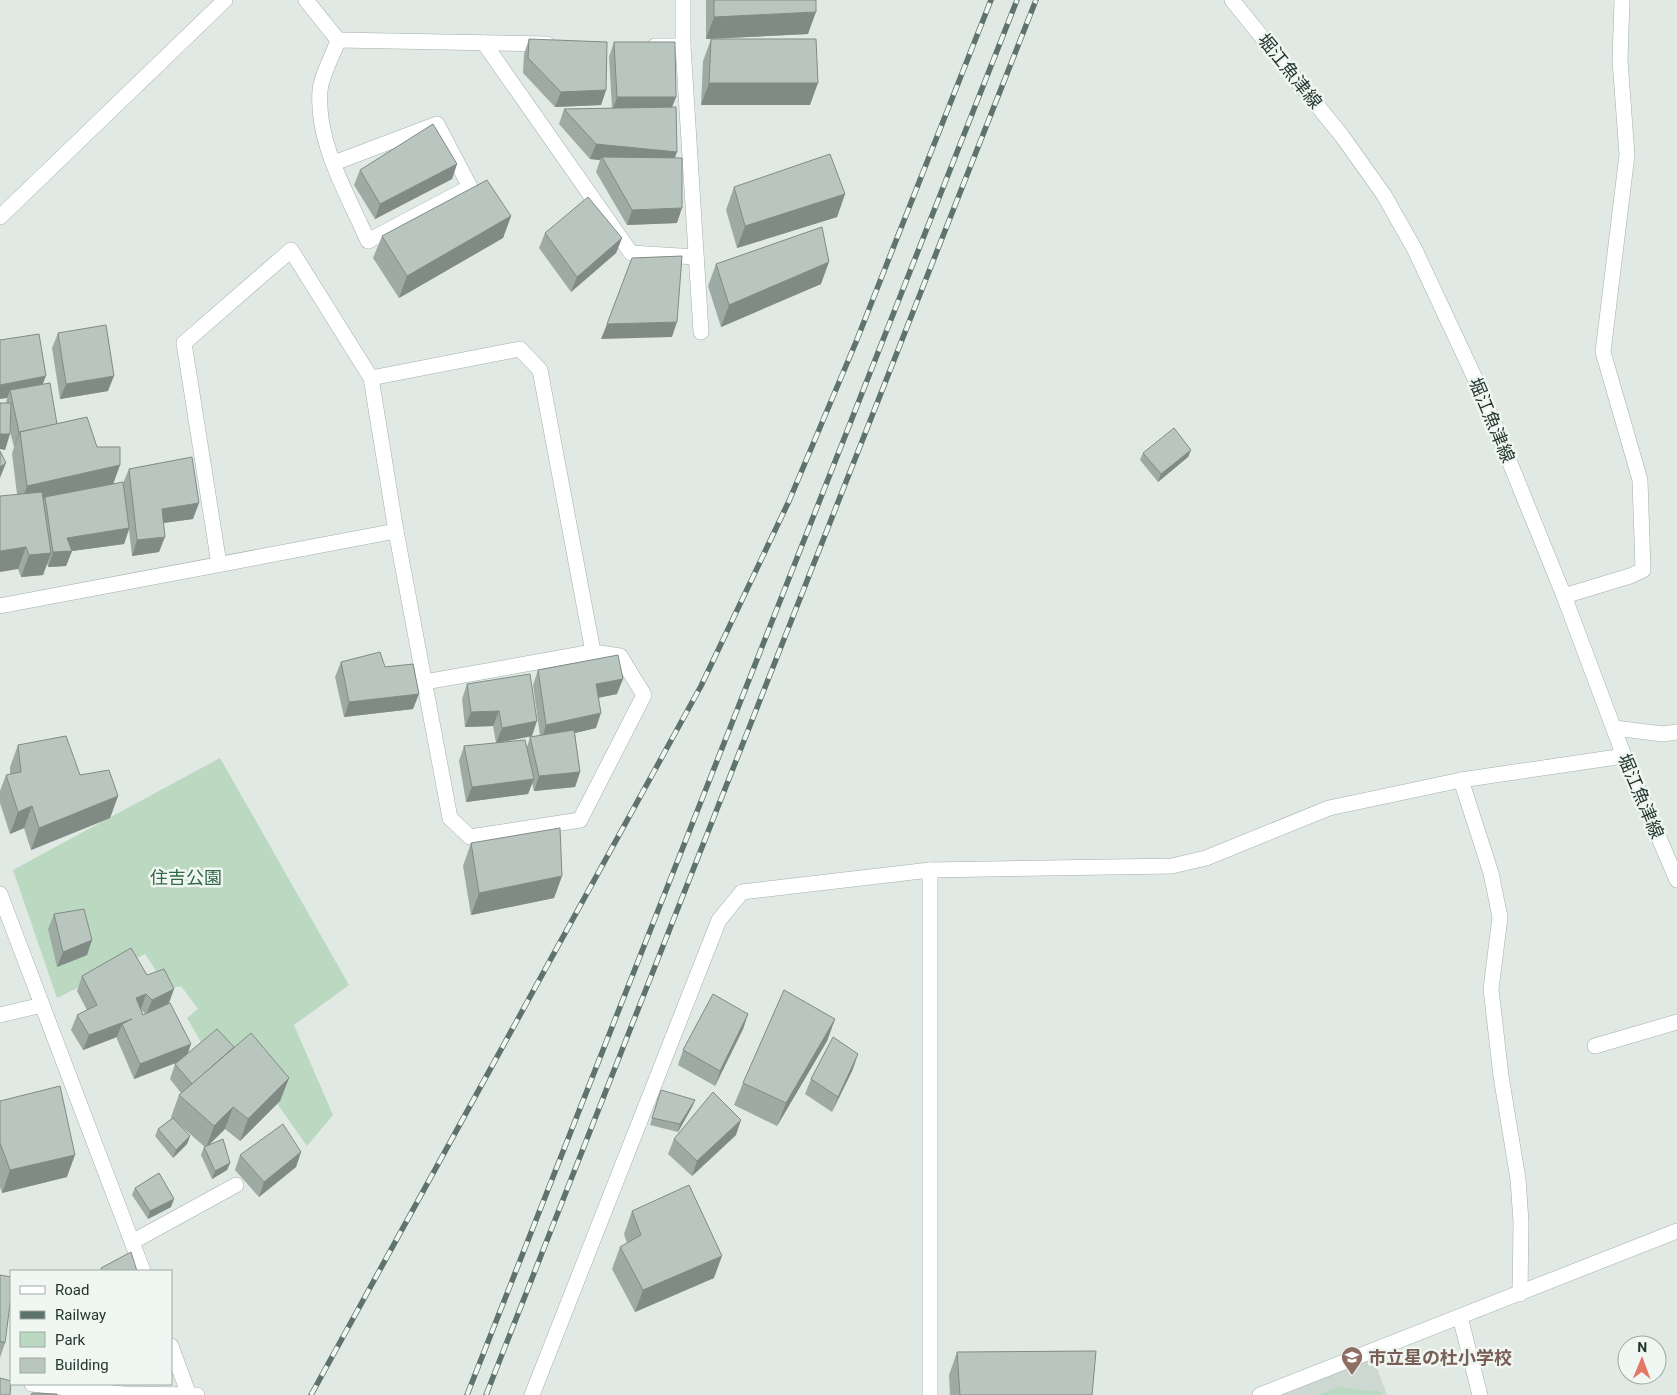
<svg xmlns="http://www.w3.org/2000/svg" width="1677" height="1395" font-family="Roboto,'Noto Sans JP',sans-serif">
<style>
.built{fill:#ced8d3}
.green{fill:#bbd8c0}
.lines{fill:none;stroke-linecap:round;stroke-linejoin:round}
.minor-casing{stroke:#a4b0aa;stroke-width:16}
.secondary-casing{stroke:#a0b3aa;stroke-width:16}
.minor{stroke:#fff;stroke-width:15}
.secondary{stroke:#fff;stroke-width:15}
.rail-casing{stroke:#5d736b;stroke-width:5.5}
.rail{stroke:#f0f6f2;stroke-width:4;stroke-dasharray:11;stroke-linecap:butt}
.wall{fill:#9eaaa4;fill-rule:evenodd}
.shaded-wall{fill:#818b86}
.building{fill:#b8c6bf;stroke:#818b86}
.labels{text-anchor:middle;dominant-baseline:central;stroke-width:5;stroke-linejoin:round;paint-order:stroke}
.street-label{font-size:18px;fill:#23372f;stroke:#f0f6f2}
.park-label{font-size:18px;fill:#326842;stroke:#f0f6f2}
.education-label{font-size:18px;font-weight:bold;fill:#785e54;stroke:#f0f6f2;text-anchor:start}
</style>
<rect width="100%" height="100%" fill="#e0e9e4"/>
<polygon class="built" points="1373,1357 1387,1395 1272,1395"/>
<g class="green">
<polygon points="220,758 349,985 294,1025 333,1115 307,1146 243,1055 201,1042 187,1018 198,1009 181,986 168,989 145,954 57,998 13,870"/>
<polygon points="1338,1387 1381,1392 1382,1395 1318,1395"/>
</g>
<g class="lines">
<g class="minor-casing">
<g id="minor">
<path d="M306 0 338 40C333 56 321 75 320 91 316 143 348 195 368 241L470 187 437 124 334 163"/>
<polyline points="338,40 547,44"/>
<polyline points="484,43 631,253 696,257"/>
<polyline points="655,46 683,46 701,332"/>
<polyline points="683,46 683,0"/>
<polyline points="0,217 225,0"/>
<polyline points="219,564 184,343 291,250 371,378 520,349 540,370 593,652 620,656 644,695 580,820 470,837 450,818 396,531"/>
<polyline points="1564,596 1630,576 1643,570 1640,480 1603,352 1627,155 1620,60 1622,0"/>
<polyline points="0,606 396,531 371,378"/>
<polyline points="425,682 593,652"/>
<polyline points="1614,728 1663,734 1677,732"/>
<polyline points="1461,780 1491,873 1500,917 1491,989 1501,1076 1518,1179 1521,1222 1520,1294"/>
<polyline points="0,894 143,1271"/>
<polyline points="0,1015 42,1005"/>
<polyline points="1595,1046 1677,1022"/>
<polyline points="132,1242 236,1185"/>
<polyline points="1460,1317 1480,1395"/>
<polyline points="171,1346 189,1395"/>
<polyline points="32,1384 123,1394 197,1395"/>
<polyline points="532,1395 719,920 742,892 930,870 1172,866 1206,858 1329,808 1461,780 1624,756"/>
<polyline points="930,1395 930,870"/>
<polyline points="1260,1395 1677,1231"/>
</g>
</g>
<g class="secondary-casing">
<polyline id="secondary" points="1232,0 1342,136 1384,195 1415,250 1480,389 1564,596 1624,756 1677,880"/>
</g>
<use href="#minor" class="minor"/>
<use href="#secondary" class="secondary"/>
<g class="rail-casing">
<g id="rail">
<polyline points="311,1395 701,686 789,501 856,342 991,0"/>
<polyline points="467,1395 1017,0"/>
<polyline points="486,1395 1036,0"/>
</g>
</g>
<use href="#rail" class="rail"/>
</g>
<g class="wall">
<polygon points="706,0 816,0 808,34 706,39"/>
<polygon points="529,39 606,90 601,105 555,107 523,73 524,54"/>
<polygon points="711,39 810,105 701,105 703,61"/>
<polygon points="614,42 676,97 672,107 675,158 677,223 627,225 596,172 600,160 590,159 559,124 564,109 612,108 609,57"/>
<polygon points="457,164 452,179 375,219 354,185 360,170"/>
<polygon points="734,187 845,194 837,217 737,248 726,210"/>
<polygon points="511,216 503,238 399,298 373,258 382,236"/>
<polygon points="545,233 622,238 616,253 571,292 539,248"/>
<polygon points="716,264 821,284 721,327 708,286"/>
<polygon points="58,333 108,391 60,399 52,348"/>
<polygon points="0,340 43,384 57,424 97,447 120,465 113,484 123,483 129,469 193,519 163,523 159,552 132,556 129,530 124,544 72,551 66,566 48,567 47,563 43,575 21,577 18,569 17,494 12,454 14,447 10,431 5,450 6,403 7,398"/>
<polygon points="1191,450 1188,457 1158,482 1140,460 1143,453"/>
<polygon points="341,662 385,667 413,709 344,717 335,677"/>
<polygon points="538,670 617,694 598,698 596,728 575,733 580,772 575,787 534,791 532,783 528,794 466,802 459,761 464,746 496,743 493,726 465,727 462,699 467,684 532,736 498,743 527,747 530,737 540,736 533,685"/>
<polygon points="18,745 80,775 118,796 110,818 31,850 24,828 10,834 0,803 0,791 6,775 10,774 10,767"/>
<polygon points="471,843 562,876 554,898 471,915 463,866"/>
<polygon points="54,914 92,940 87,955 57,967 48,929"/>
<path d="M147 975 174 989 169 1004 188 1054 234 1047 289 1078 280 1101 240 1141 225 1129 208 1145 230 1163 227 1170 212 1179 201 1155 204 1147H205L175 1121 190 1136 187 1144 173 1158 155 1136 158 1129 172 1118 171 1117 179 1095 181 1093 170 1079 175 1064 178 1062 134 1079 117 1039V1037L83 1050 71 1030 77 1015 87 1010 77 991 82 976ZM141 1009 145 1014 143 1015Z"/>
<polygon points="748,1014 743,1029 715,1086 678,1065 683,1050"/>
<polygon points="835,1019 827,1041 777,1126 734,1105 743,1083"/>
<polygon points="853,1069 832,1112 805,1094 811,1079"/>
<polygon points="658,1098 695,1100 692,1107 678,1132 650,1125"/>
<polygon points="0,1101 67,1177 2,1193 0,1187"/>
<polygon points="736,1135 692,1176 668,1154 674,1139"/>
<polygon points="301,1152 296,1167 259,1197 235,1170 240,1155"/>
<polygon points="135,1188 171,1207 148,1219 132,1195"/>
<polygon points="632,1211 714,1278 635,1312 612,1269 620,1247 627,1243 624,1234"/>
<polygon points="0,1275 5,1343 0,1358"/>
<polygon points="957,1352 1092,1395 950,1395 949,1375"/>
</g>
<g class="shaded-wall">
<polygon points="816,12 808,34 706,39 714,17"/>
<polygon points="709,83 818,83 810,105 701,105"/>
<polygon points="606,90 601,105 555,107 561,92"/>
<polygon points="617,97 676,97 670,112 612,112"/>
<polygon points="596,144 677,152 672,167 602,157 600,160 590,159"/>
<polygon points="457,164 452,179 375,219 380,204"/>
<polygon points="845,194 837,217 737,248 745,226"/>
<polygon points="682,208 677,223 627,225 632,210"/>
<polygon points="511,216 503,238 399,298 407,276"/>
<polygon points="622,238 616,253 571,292 577,277"/>
<polygon points="829,262 821,284 721,327 729,305"/>
<polygon points="677,322 672,337 601,339 607,324"/>
<polygon points="46,376 40,391 10,390 7,398 0,399 0,385"/>
<polygon points="114,376 108,391 60,399 66,384"/>
<polygon points="57,427 20,432 14,447 19,432"/>
<polygon points="0,434 10,434 5,450 0,449"/>
<polygon points="1191,450 1188,457 1158,482 1161,474"/>
<polygon points="6,463 0,478 0,467"/>
<polygon points="120,465 112,487 45,497 43,503 19,508 27,486"/>
<polygon points="199,503 193,519 156,524 162,509"/>
<polygon points="129,528 124,544 72,551 66,566 48,567 53,552 67,538"/>
<polygon points="165,537 159,552 132,556 137,540"/>
<polygon points="26,547 18,569 0,572 0,551"/>
<polygon points="51,553 43,575 21,577 29,555"/>
<polygon points="623,679 617,694 591,699 596,684"/>
<polygon points="419,694 413,709 344,717 349,702"/>
<polygon points="499,711 493,726 465,727 471,712"/>
<polygon points="601,713 596,728 541,741 546,725"/>
<polygon points="537,721 532,736 496,743 502,728"/>
<polygon points="580,772 575,787 534,791 539,776"/>
<polygon points="534,779 528,794 466,802 472,787"/>
<polygon points="118,796 110,818 31,850 39,828"/>
<polygon points="32,806 24,828 10,834 18,812"/>
<polygon points="562,876 554,898 471,915 479,893"/>
<polygon points="92,940 87,955 57,967 63,952"/>
<polygon points="174,989 168,1004 146,1015 152,1000"/>
<polygon points="146,994 141,1009 131,1014 136,998"/>
<polygon points="748,1014 743,1029 715,1086 720,1071"/>
<polygon points="132,1019 122,1024 117,1037 83,1050 89,1035"/>
<polygon points="835,1019 827,1041 777,1126 786,1103"/>
<polygon points="191,1044 186,1059 134,1079 140,1064"/>
<polygon points="858,1054 853,1069 832,1112 838,1097"/>
<polygon points="289,1078 280,1101 240,1141 248,1119"/>
<polygon points="695,1100 692,1107 678,1132 680,1124"/>
<polygon points="233,1107 225,1129 206,1148 214,1126"/>
<polygon points="741,1120 736,1135 692,1176 697,1161"/>
<polygon points="190,1136 187,1144 173,1158 176,1150"/>
<polygon points="301,1152 296,1167 259,1197 264,1182"/>
<polygon points="75,1155 67,1177 2,1193 10,1170"/>
<polygon points="230,1163 227,1170 212,1179 215,1171"/>
<polygon points="174,1199 171,1207 148,1219 150,1211"/>
<polygon points="722,1256 714,1278 635,1312 643,1290"/>
</g>
<g class="building">
<polygon points="714,0 816,0 816,12 714,17"/>
<polygon points="529,39 607,42 606,90 561,92 528,58"/>
<polygon points="711,39 816,39 818,83 709,83"/>
<polygon points="614,42 675,42 676,97 617,97"/>
<polygon points="676,107 677,152 596,144 564,109"/>
<polygon points="433,124 457,164 380,204 360,170"/>
<polygon points="830,154 845,194 745,226 734,187"/>
<polygon points="602,157 682,158 682,208 632,210"/>
<polygon points="487,180 511,216 407,276 382,236"/>
<polygon points="588,197 622,238 577,277 545,233"/>
<polygon points="822,227 829,262 729,305 716,264"/>
<polygon points="682,256 677,322 607,324 632,258"/>
<polygon points="106,325 114,376 66,384 58,333"/>
<polygon points="39,334 46,376 0,385 0,340"/>
<polygon points="50,383 57,424 19,432 10,390"/>
<polygon points="0,403 11,403 10,434 0,434"/>
<polygon points="87,417 97,447 120,447 120,465 27,486 20,432"/>
<polygon points="1174,428 1191,450 1161,474 1143,453"/>
<polygon points="0,451 6,463 0,467"/>
<polygon points="192,457 199,503 162,509 165,537 137,540 129,469"/>
<polygon points="123,482 129,528 67,538 72,551 53,552 45,497"/>
<polygon points="42,492 51,553 29,555 26,547 0,551 0,496"/>
<polygon points="380,652 385,667 413,664 419,694 349,702 341,662"/>
<polygon points="618,655 623,679 596,684 601,713 546,725 538,670"/>
<polygon points="530,674 537,721 502,728 499,711 471,712 467,684"/>
<polygon points="574,730 580,772 539,776 530,737"/>
<polygon points="66,736 80,775 109,770 118,796 39,828 32,806 18,812 6,775 21,772 18,745"/>
<polygon points="525,740 534,779 472,787 464,746"/>
<polygon points="560,828 562,876 479,893 471,843"/>
<polygon points="84,909 92,940 63,952 54,914"/>
<polygon points="131,948 147,975 164,969 174,989 152,1000 146,994 136,998 143,1015 170,1003 191,1044 140,1064 122,1024 132,1019 89,1035 77,1015 97,1005 82,976"/>
<polygon points="784,990 835,1019 786,1103 743,1083"/>
<polygon points="713,994 748,1014 720,1071 683,1050"/>
<polygon points="217,1029 234,1047 192,1084 175,1064"/>
<polygon points="251,1033 289,1078 248,1119 233,1107 214,1126 179,1095"/>
<polygon points="833,1037 858,1054 838,1097 811,1079"/>
<polygon points="60,1086 75,1155 10,1170 0,1143 0,1101"/>
<polygon points="661,1090 695,1100 680,1124 652,1118"/>
<polygon points="713,1092 741,1120 697,1161 674,1139"/>
<polygon points="173,1118 190,1136 176,1150 158,1129"/>
<polygon points="283,1124 301,1152 264,1182 240,1155"/>
<polygon points="223,1139 230,1163 215,1171 204,1147"/>
<polygon points="159,1173 174,1199 150,1211 135,1188"/>
<polygon points="689,1185 722,1256 643,1290 620,1247 641,1235 632,1211"/>
<polygon points="131,1252 137,1271 102,1271 101,1268"/>
<polygon points="0,1275 11,1277 11,1296 5,1343 0,1341"/>
<polygon points="1096,1351 1092,1395 960,1395 957,1352"/>
<polygon points="0,1378 11,1381 10,1395 0,1395"/>
<polygon points="32,1393 57,1394 57,1395 31,1395"/>
</g>
<defs>
<g id="school-pin" transform="scale(1.125)"><path d="M0 17L-7.5 6A9.5 9.5 0 1 1 7.5 6Z" fill="#8d6e63" stroke="#f0f6f2"/><path d="M0-5L7-2L0 1L-7-2ZM-4 1L0 2.5L4 1V4Q0 6-4 4Z" fill="#fff"/></g>
</defs>
<g fill-rule="evenodd">
<use href="#school-pin" x="1352" y="1357"/>
</g>
<g class="labels">
<g class="street-label">
<text transform="translate(1290 71) rotate(51)">堀江魚津線</text>
<text transform="translate(1492 420) rotate(67)">堀江魚津線</text>
<text transform="translate(1641 796) rotate(67)">堀江魚津線</text>
</g>
<g class="park-label">
<text x="186" y="877">住吉公園</text>
</g>
<g class="education-label">
<text x="1368" y="1357">市立星の杜小学校</text>
</g>
</g>
<rect x="10" y="1270" width="162" height="115" fill="#f0f6f2" stroke="#9eaaa4"/>
<rect x="20" y="1286" width="25" height="8" fill="#ffffff" stroke="#9eaaa4"/>
<text x="55" y="1295" font-size="15" fill="#23372f">Road</text>
<rect x="20" y="1311" width="25" height="8" fill="#5d736b" stroke="#9eaaa4"/>
<text x="55" y="1320" font-size="15" fill="#23372f">Railway</text>
<rect x="20" y="1332" width="25" height="15" fill="#bbd8c0" stroke="#9eaaa4"/>
<text x="55" y="1345" font-size="15" fill="#23372f">Park</text>
<rect x="20" y="1358" width="25" height="15" fill="#b8c6bf" stroke="#9eaaa4"/>
<text x="55" y="1370" font-size="15" fill="#23372f">Building</text>
<g transform="translate(1642 1360) rotate(1)"><circle r="24" fill="#f0f6f2" stroke="#9eaaa4"/>
<path d="M0-4L9 19L0 12L-9 19Z" fill="#e17866"/>
<text y="-8" font-size="14" font-weight="bold" text-anchor="middle" fill="#23372f">N</text>
</g>
</svg>
